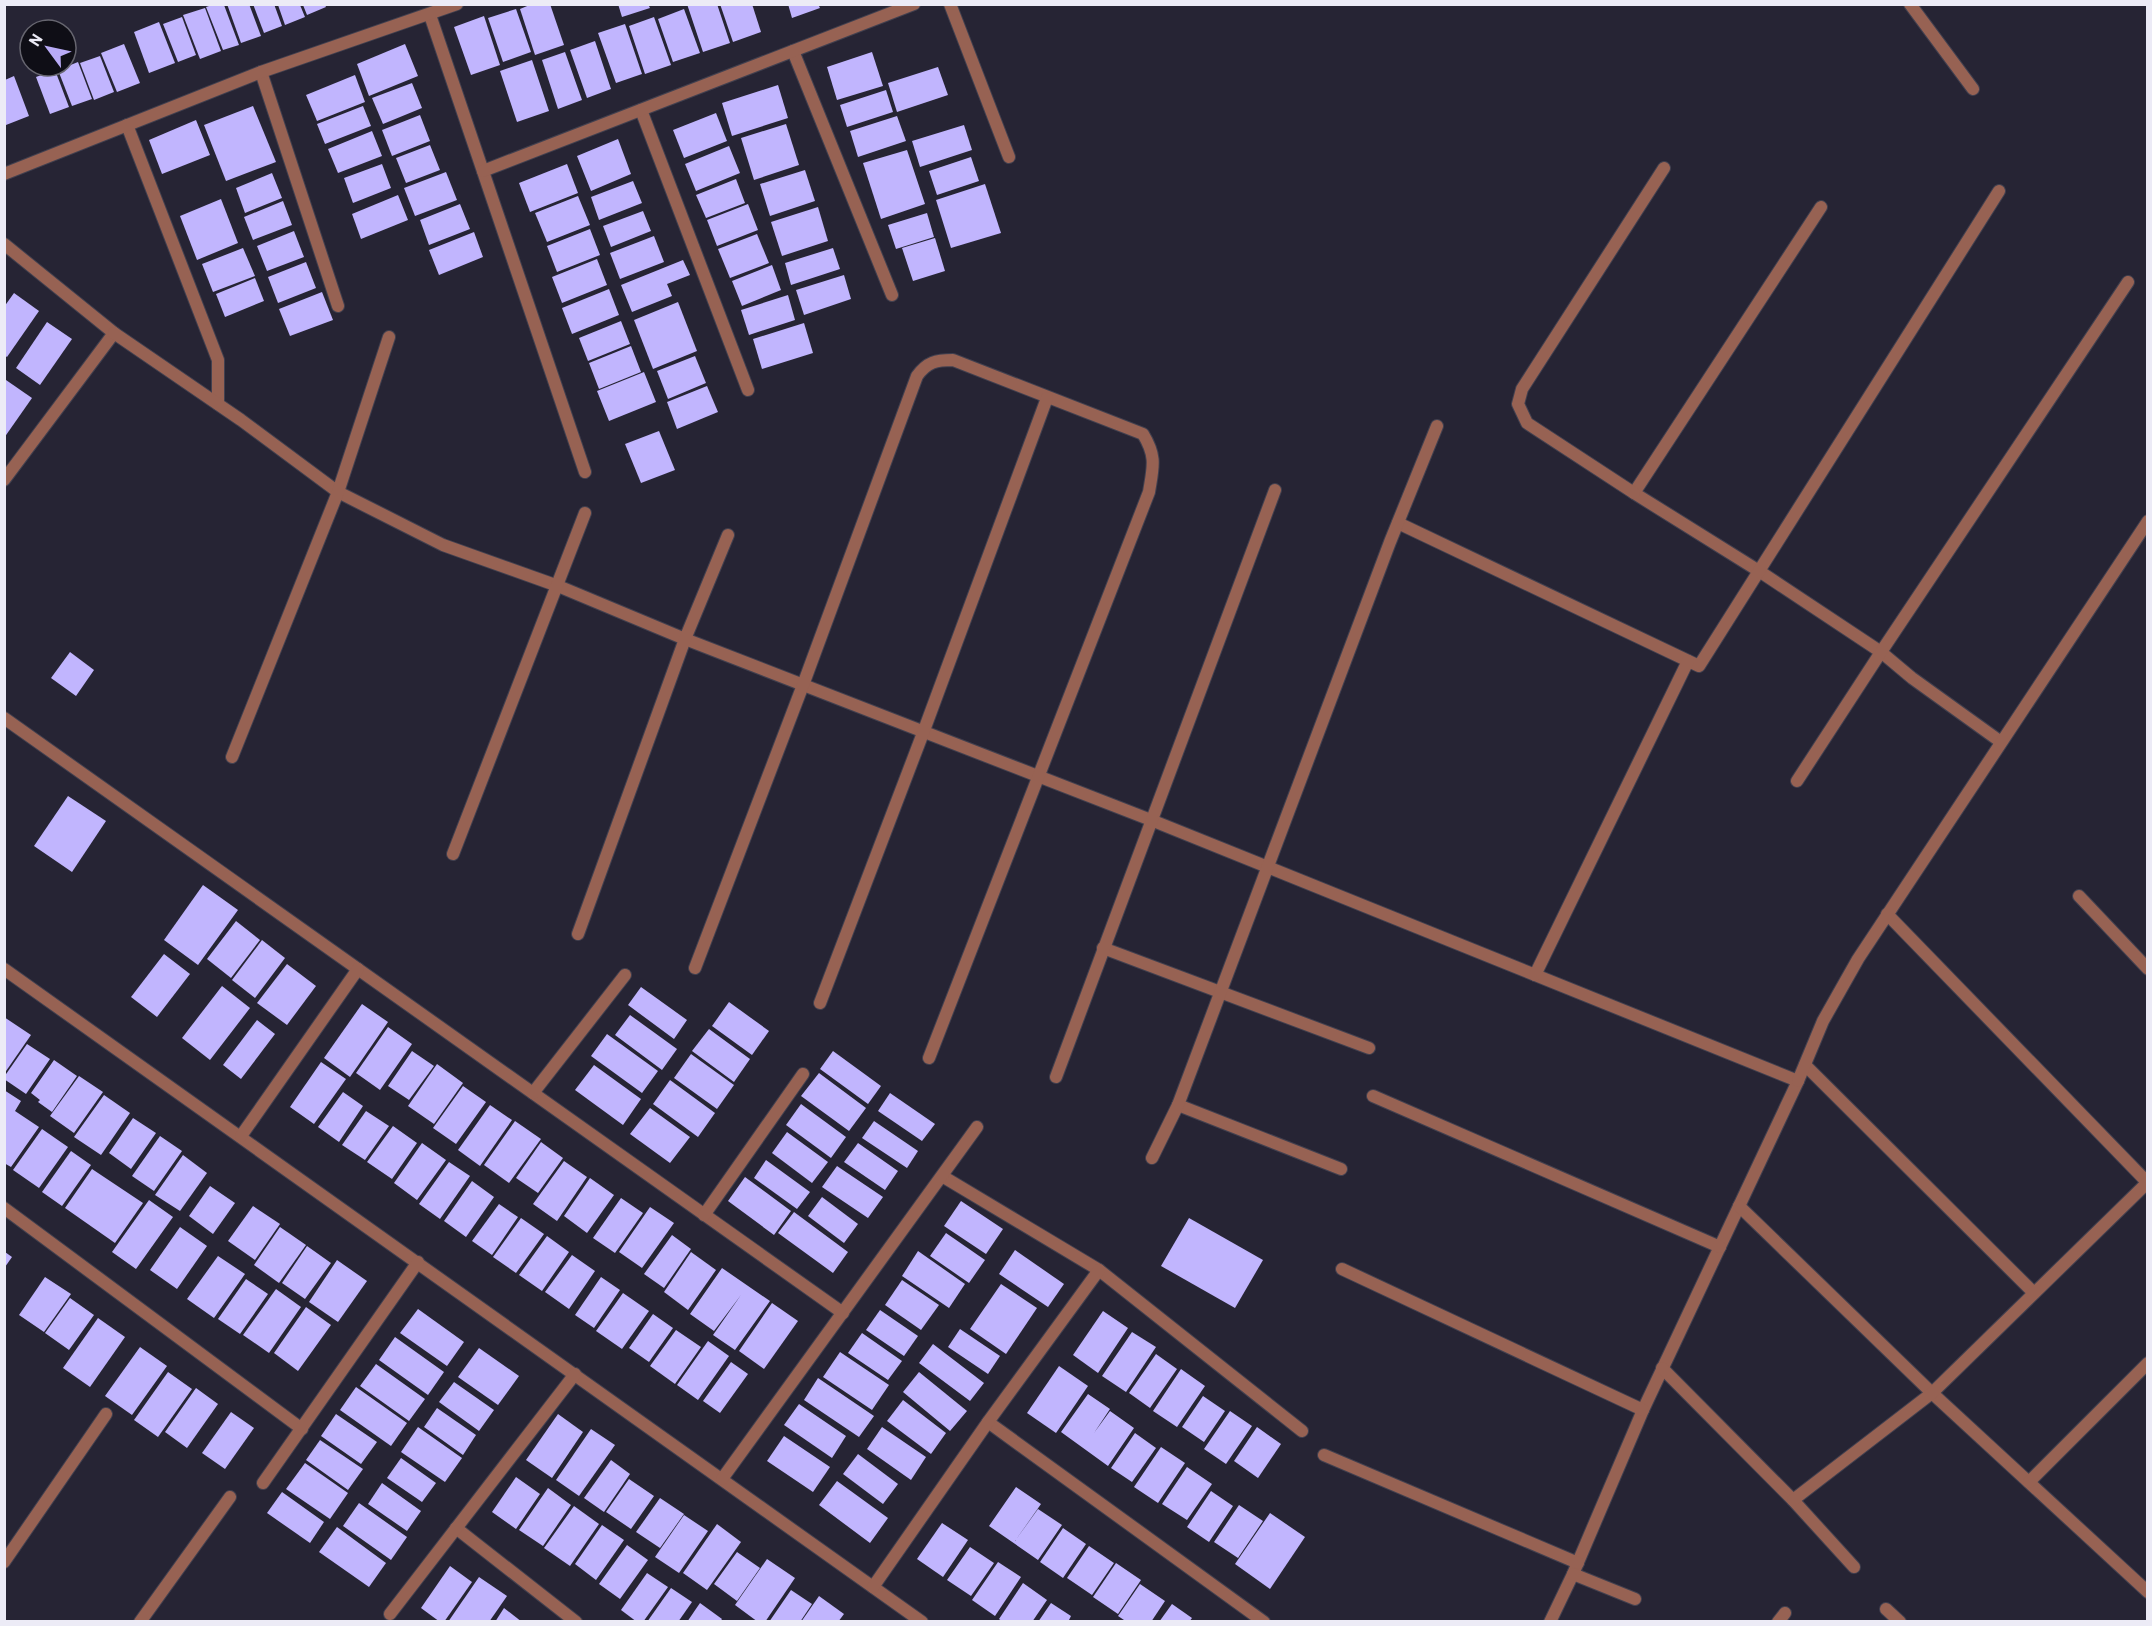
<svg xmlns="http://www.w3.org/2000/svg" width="2152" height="1626" font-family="Barlow,sans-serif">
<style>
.building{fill:#c1b5fe}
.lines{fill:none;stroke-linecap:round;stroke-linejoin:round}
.lane-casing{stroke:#42404f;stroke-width:14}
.street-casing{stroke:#42404f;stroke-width:14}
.lane{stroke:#976253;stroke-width:12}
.street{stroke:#976253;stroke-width:12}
</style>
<rect width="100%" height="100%" fill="#262434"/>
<g class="building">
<polygon points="227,4 249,4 261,36 241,43"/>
<polygon points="253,4 274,4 282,26 264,33"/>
<polygon points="532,4 550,4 564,45 535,55 520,9"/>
<polygon points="618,4 648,4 650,8 622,17"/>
<polygon points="687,4 717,4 730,43 703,52"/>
<polygon points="720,4 752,4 761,32 733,42"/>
<polygon points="788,4 818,4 820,8 792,18"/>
<polygon points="212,5 224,5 239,45 223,50 206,7"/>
<polygon points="278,5 300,5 305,17 285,25"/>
<polygon points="303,5 325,5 326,7 307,15"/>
<polygon points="205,8 221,51 200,59 183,15"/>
<polygon points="516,9 531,52 503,62 488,18"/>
<polygon points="684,9 700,53 673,62 658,19"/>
<polygon points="484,16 500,65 471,75 454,27"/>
<polygon points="182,17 196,55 178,62 163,24"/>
<polygon points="654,17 671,65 645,74 629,26"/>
<polygon points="159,22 175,63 149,73 134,32"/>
<polygon points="625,24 642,74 616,83 598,33"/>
<polygon points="595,41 611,89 587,98 570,50"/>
<polygon points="124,44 140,83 117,92 101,53"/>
<polygon points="405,44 418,76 369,96 357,64"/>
<polygon points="565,52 582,100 558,109 542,60"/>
<polygon points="872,52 883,86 837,100 827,67"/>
<polygon points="100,56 114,92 94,100 80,63"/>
<polygon points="532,60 549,111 517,122 500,71"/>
<polygon points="78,62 92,99 72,106 58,70"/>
<polygon points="938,67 948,95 897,112 888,83"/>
<polygon points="55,70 69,107 50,114 36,77"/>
<polygon points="355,75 365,102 317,121 306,95"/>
<polygon points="14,76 29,116 6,125 5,80"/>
<polygon points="412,83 422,108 383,124 372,98"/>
<polygon points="778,85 788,118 732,136 722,103"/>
<polygon points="886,90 893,112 847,127 840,105"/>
<polygon points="253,106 276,162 226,181 204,125"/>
<polygon points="363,106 371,126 325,144 317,124"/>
<polygon points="716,113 727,141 684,158 673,130"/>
<polygon points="420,115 430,141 392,156 382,130"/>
<polygon points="897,116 906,141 858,157 850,131"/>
<polygon points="196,120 210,155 162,174 149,140"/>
<polygon points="786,124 799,165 754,180 741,138"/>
<polygon points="964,125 972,150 920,167 912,141"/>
<polygon points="372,131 382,156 338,173 328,149"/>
<polygon points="618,139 631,174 591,191 577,156"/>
<polygon points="430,145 440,170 406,183 396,158"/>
<polygon points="729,146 740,173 696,191 685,164"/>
<polygon points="907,150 925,204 881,219 863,163"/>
<polygon points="971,157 979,181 937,195 929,171"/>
<polygon points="382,164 391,188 353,203 344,178"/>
<polygon points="567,164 578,193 530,212 519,183"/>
<polygon points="805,170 815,201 770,216 760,184"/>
<polygon points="446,172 457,200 415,216 404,188"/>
<polygon points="272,173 282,198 245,213 236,188"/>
<polygon points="736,179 745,203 706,218 696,195"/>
<polygon points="633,181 642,203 599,220 591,197"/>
<polygon points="985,184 1001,233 951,248 936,200"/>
<polygon points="398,195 408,220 361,239 352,214"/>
<polygon points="578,196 590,225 547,242 535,213"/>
<polygon points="221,199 238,243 197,260 180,216"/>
<polygon points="283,201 292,225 253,240 244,217"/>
<polygon points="460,204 470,229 429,245 420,220"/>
<polygon points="748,204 758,230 717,246 707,220"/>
<polygon points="818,207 828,241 782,256 771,222"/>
<polygon points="643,211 651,231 611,247 603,226"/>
<polygon points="927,213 934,237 896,249 888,225"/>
<polygon points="590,229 600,255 557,272 547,246"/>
<polygon points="294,231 304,257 267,271 257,246"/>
<polygon points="474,232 483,257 439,275 429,250"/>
<polygon points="757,234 769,263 730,278 718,249"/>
<polygon points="654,236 664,262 620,279 610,253"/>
<polygon points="935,238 945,271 913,281 902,248"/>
<polygon points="243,248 255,276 213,292 202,264"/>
<polygon points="833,248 840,269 791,285 785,263"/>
<polygon points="597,259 607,285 562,303 552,277"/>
<polygon points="683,260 690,275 667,284 672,296 632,312 621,285"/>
<polygon points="306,262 316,288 278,303 268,277"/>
<polygon points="772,265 781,290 742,306 732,281"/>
<polygon points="844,275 851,299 804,315 796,290"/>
<polygon points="255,278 264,301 225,317 216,294"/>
<polygon points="609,289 619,315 572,334 562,308"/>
<polygon points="322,292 333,320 290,336 279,309"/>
<polygon points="14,293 39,311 7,357 4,355 4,307"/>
<polygon points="788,295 795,320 749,335 741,310"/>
<polygon points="678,302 697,351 653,369 634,320"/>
<polygon points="621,321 630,344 588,361 579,338"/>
<polygon points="47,322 72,339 40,385 16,368"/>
<polygon points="804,323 813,353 762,369 753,339"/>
<polygon points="631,346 641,372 599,389 589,363"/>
<polygon points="695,356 706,383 668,399 657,371"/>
<polygon points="644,372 656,402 609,421 597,391"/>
<polygon points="6,380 32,398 4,438 4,383"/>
<polygon points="707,386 718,412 677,429 667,402"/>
<polygon points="659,431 675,470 641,483 625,444"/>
<polygon points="70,652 94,670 76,696 51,678"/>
<polygon points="68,796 106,821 72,872 34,846"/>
<polygon points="203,885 238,910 198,965 164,940"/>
<polygon points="236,921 260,940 231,978 207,959"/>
<polygon points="262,940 285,958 255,998 232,980"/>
<polygon points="164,954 190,974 157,1017 131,997"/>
<polygon points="287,964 316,986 287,1025 257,1003"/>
<polygon points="222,986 250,1008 210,1060 182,1038"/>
<polygon points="641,987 687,1020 674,1039 628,1005"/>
<polygon points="729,1002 769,1031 752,1055 712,1026"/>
<polygon points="362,1004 388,1022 350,1077 324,1058"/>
<polygon points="630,1015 677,1049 662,1070 615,1035"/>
<polygon points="4,1017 31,1035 4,1074"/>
<polygon points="257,1020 275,1034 241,1079 223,1065"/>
<polygon points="388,1027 412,1044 380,1090 356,1073"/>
<polygon points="709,1029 750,1059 734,1082 692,1051"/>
<polygon points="607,1034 658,1071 642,1093 591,1056"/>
<polygon points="27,1044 50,1059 26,1094 4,1079 4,1077"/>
<polygon points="412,1051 434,1066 409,1100 388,1086"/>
<polygon points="833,1051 881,1086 868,1104 820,1069"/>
<polygon points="691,1054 734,1085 717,1109 674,1078"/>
<polygon points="54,1060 77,1076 52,1112 38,1102 40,1100 31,1093"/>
<polygon points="321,1062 346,1079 314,1124 290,1107"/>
<polygon points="437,1064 463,1083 434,1124 408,1106"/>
<polygon points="594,1065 641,1099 623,1125 575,1090"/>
<polygon points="819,1073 866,1108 849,1131 801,1096"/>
<polygon points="79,1076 103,1092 74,1133 50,1116"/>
<polygon points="670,1080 715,1113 698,1137 653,1104"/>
<polygon points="463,1086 486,1102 456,1144 433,1128"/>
<polygon points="4,1090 21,1101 15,1111 39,1127 11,1167 4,1163"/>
<polygon points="343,1092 363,1106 339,1142 318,1127"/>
<polygon points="890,1093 935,1124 922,1141 878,1111"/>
<polygon points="104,1095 130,1113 101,1155 74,1137"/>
<polygon points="801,1104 846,1137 831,1158 786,1125"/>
<polygon points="490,1105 512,1120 480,1166 458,1150"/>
<polygon points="650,1108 690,1137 670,1163 630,1134"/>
<polygon points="366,1111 389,1126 365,1160 342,1145"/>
<polygon points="133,1118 156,1133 131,1169 109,1153"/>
<polygon points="515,1121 541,1139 509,1183 484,1165"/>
<polygon points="874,1121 918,1151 907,1168 862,1138"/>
<polygon points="393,1126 417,1143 392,1179 367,1162"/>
<polygon points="42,1129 68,1147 39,1188 13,1170"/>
<polygon points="787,1132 828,1162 812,1183 772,1153"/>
<polygon points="160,1136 182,1151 154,1191 132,1176"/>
<polygon points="541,1142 563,1158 538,1193 516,1178"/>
<polygon points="422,1143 446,1160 417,1200 394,1183"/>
<polygon points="858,1143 898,1171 885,1190 844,1162"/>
<polygon points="71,1151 91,1165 62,1206 42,1192"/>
<polygon points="183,1155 207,1173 180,1211 155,1195"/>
<polygon points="766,1160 810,1192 797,1209 754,1178"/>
<polygon points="564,1161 587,1177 557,1221 533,1204"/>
<polygon points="449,1162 470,1176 440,1219 419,1204"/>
<polygon points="837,1166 883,1197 868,1218 822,1187"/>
<polygon points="92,1169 143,1203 115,1243 65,1208"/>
<polygon points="745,1177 791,1211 774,1235 728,1201"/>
<polygon points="590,1178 614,1195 587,1233 564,1216"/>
<polygon points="472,1181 494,1197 466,1237 444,1221"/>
<polygon points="210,1186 235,1203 213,1234 189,1216"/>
<polygon points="822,1197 858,1224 844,1243 808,1216"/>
<polygon points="621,1198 643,1213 615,1253 593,1238"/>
<polygon points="149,1200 173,1217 136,1269 112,1252"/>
<polygon points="961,1201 1003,1229 986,1254 944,1226"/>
<polygon points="499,1204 518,1217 492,1255 472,1241"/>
<polygon points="253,1206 280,1224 255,1260 228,1241"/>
<polygon points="650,1207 674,1223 642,1268 619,1252"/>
<polygon points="794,1212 848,1252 833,1273 778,1233"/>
<polygon points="521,1218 544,1234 516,1273 493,1257"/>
<polygon points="1189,1218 1263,1260 1235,1308 1161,1266"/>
<polygon points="180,1227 207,1246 177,1289 150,1270"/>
<polygon points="280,1227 306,1245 279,1283 254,1265"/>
<polygon points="946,1233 985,1260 969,1283 930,1256"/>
<polygon points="672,1235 691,1249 664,1288 644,1274"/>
<polygon points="547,1236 569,1252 542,1291 519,1275"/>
<polygon points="307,1246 331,1263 305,1299 282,1283"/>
<polygon points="1015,1250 1064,1284 1048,1307 999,1274"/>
<polygon points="918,1251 965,1284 949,1308 902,1276"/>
<polygon points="5,1252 12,1257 5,1267"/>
<polygon points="691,1252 716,1270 688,1310 664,1292"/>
<polygon points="572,1255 595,1271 569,1309 545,1292"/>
<polygon points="218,1256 245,1274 214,1318 187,1299"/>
<polygon points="337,1260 367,1281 338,1322 309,1302"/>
<polygon points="722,1268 770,1301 735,1350 713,1335 741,1295 714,1331 690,1314"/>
<polygon points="45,1277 71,1294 44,1332 19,1315"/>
<polygon points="601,1277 620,1290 594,1328 575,1315"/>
<polygon points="246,1279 268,1294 240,1334 218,1319"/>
<polygon points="902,1280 939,1305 921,1330 885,1305"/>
<polygon points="1001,1284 1037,1308 1006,1354 970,1329"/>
<polygon points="276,1289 301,1307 269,1353 243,1335"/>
<polygon points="623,1293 649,1311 622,1349 596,1331"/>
<polygon points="70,1298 94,1315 69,1350 45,1333"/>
<polygon points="772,1303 798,1321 764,1369 739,1351"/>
<polygon points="306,1307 331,1325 298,1371 274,1353"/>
<polygon points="418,1309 464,1342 447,1366 400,1333"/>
<polygon points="880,1310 918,1336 904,1356 866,1330"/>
<polygon points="1103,1311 1128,1328 1098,1373 1073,1355"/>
<polygon points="653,1314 673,1328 649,1362 629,1348"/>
<polygon points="98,1318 125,1337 90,1387 63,1368"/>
<polygon points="960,1329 1000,1356 988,1374 948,1347"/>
<polygon points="676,1330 701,1347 675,1384 650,1366"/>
<polygon points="1132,1332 1156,1347 1126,1392 1102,1376"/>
<polygon points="862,1333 902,1361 888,1380 848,1353"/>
<polygon points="395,1337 444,1372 428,1395 379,1360"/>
<polygon points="708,1341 729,1356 698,1400 677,1385"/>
<polygon points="933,1344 984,1383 970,1401 919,1363"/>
<polygon points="140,1347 167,1366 132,1415 105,1396"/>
<polygon points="479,1348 519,1376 498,1405 458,1377"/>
<polygon points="840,1352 889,1385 872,1410 823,1377"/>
<polygon points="1156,1354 1177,1369 1150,1408 1129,1393"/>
<polygon points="731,1362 748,1374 720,1413 703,1401"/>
<polygon points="376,1364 425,1399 409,1421 360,1386"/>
<polygon points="1059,1366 1088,1386 1056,1433 1027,1413"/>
<polygon points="1181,1369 1205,1386 1177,1427 1153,1411"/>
<polygon points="168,1372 192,1389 158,1437 134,1420"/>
<polygon points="919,1372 967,1411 950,1431 903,1392"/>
<polygon points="818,1378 874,1416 859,1437 804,1400"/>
<polygon points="454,1382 494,1410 479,1431 439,1402"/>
<polygon points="356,1387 407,1423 391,1446 340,1410"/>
<polygon points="196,1388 218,1404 187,1448 165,1432"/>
<polygon points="1088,1394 1110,1409 1094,1433 1110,1411 1134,1428 1108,1466 1061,1432"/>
<polygon points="1203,1396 1225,1411 1204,1442 1182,1427"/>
<polygon points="903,1400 946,1433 931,1454 887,1421"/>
<polygon points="799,1404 846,1436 832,1458 784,1425"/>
<polygon points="437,1408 476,1435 463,1455 424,1427"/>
<polygon points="1230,1411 1252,1426 1226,1464 1204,1449"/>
<polygon points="231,1412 254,1428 225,1469 202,1453"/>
<polygon points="336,1414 377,1442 361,1464 321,1436"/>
<polygon points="558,1414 583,1432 552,1478 526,1460"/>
<polygon points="418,1427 462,1458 445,1482 401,1452"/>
<polygon points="882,1427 926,1457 911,1480 867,1449"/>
<polygon points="1257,1427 1281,1444 1258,1478 1234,1461"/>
<polygon points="591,1429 615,1445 579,1496 556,1480"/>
<polygon points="1135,1433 1156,1448 1132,1482 1111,1468"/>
<polygon points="784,1436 830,1467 813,1492 767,1461"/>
<polygon points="320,1440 363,1469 348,1490 306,1460"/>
<polygon points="1161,1447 1185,1463 1158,1503 1134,1487"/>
<polygon points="858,1454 898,1484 883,1504 843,1474"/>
<polygon points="401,1458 436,1483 422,1502 387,1478"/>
<polygon points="611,1460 630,1474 604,1512 584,1498"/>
<polygon points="305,1463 348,1493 330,1519 286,1489"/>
<polygon points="1187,1467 1212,1484 1187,1520 1162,1504"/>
<polygon points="516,1477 540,1494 516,1529 492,1512"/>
<polygon points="629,1479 654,1496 631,1529 606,1512"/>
<polygon points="837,1481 888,1518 870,1543 819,1505"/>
<polygon points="382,1483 421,1511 407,1531 368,1504"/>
<polygon points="1016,1487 1041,1504 1015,1541 1038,1509 1062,1525 1038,1560 989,1526"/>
<polygon points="548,1488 571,1505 543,1546 519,1530"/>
<polygon points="1211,1491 1233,1506 1209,1542 1187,1527"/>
<polygon points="282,1492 324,1522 310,1543 267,1513"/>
<polygon points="660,1498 684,1514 660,1548 636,1532"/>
<polygon points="359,1503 407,1537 391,1560 343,1526"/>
<polygon points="1239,1505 1263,1521 1238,1558 1214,1542"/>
<polygon points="574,1506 599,1524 570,1566 544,1548"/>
<polygon points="1270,1513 1305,1537 1270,1589 1235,1564"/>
<polygon points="684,1515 708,1531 679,1573 655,1557"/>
<polygon points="942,1523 968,1540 943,1577 917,1559"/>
<polygon points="717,1524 741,1542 707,1590 683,1573"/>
<polygon points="602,1525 624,1540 596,1580 575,1564"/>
<polygon points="337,1527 386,1563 369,1587 319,1552"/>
<polygon points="1063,1528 1086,1544 1063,1578 1040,1562"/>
<polygon points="627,1545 648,1560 620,1599 599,1584"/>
<polygon points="1089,1546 1114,1563 1092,1595 1067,1578"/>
<polygon points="970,1547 994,1563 971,1596 947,1580"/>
<polygon points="737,1552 760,1568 737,1601 714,1584"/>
<polygon points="767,1559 795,1578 765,1622 758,1622 735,1605"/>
<polygon points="998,1562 1021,1577 995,1616 972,1600"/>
<polygon points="1116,1563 1141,1580 1118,1614 1093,1597"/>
<polygon points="450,1566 472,1582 444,1622 440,1622 421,1608"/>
<polygon points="647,1573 668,1587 643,1622 637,1622 621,1610"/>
<polygon points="479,1577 507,1596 489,1622 448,1622"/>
<polygon points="1023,1583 1047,1600 1032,1622 1003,1622 999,1619"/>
<polygon points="1140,1584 1165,1601 1151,1622 1127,1622 1118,1616"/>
<polygon points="671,1588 692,1602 678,1622 647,1622"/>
<polygon points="791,1590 812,1604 800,1622 769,1622"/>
<polygon points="819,1596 844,1614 838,1622 801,1622"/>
<polygon points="700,1603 722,1619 720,1622 687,1622"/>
<polygon points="1051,1603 1071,1616 1068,1622 1038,1622"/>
<polygon points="1172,1604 1192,1618 1189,1622 1159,1622"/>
<polygon points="504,1608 522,1622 495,1622"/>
</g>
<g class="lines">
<g class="lane-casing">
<polyline id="lane" points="1910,4 1973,89"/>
</g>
<g class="street-casing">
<g id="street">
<polyline points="950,4 1009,157"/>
<polyline points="430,15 585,472"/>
<polyline points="793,51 892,295"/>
<polyline points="261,72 338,306"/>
<polyline points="641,110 748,390"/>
<polyline points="127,125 218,360 218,404"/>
<polyline points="483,171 914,4"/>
<polyline points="4,174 261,72 457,4"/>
<polyline points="1821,207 1634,493 1759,571 1881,652 1912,678 2001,742"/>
<polyline points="4,244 114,333 4,480"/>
<polyline points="114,333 241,420 338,492 443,545 558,586 685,639 1151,820 1798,1081 1643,1410 1573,1574 1550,1622"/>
<polyline points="1634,493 1527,423 1518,404 1522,389 1664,168"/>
<polyline points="1398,523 1699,666 1999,191"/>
<polyline points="4,718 843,1313"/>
<polyline points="232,757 338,492 389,337"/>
<polyline points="1797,781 1881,652 2128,282"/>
<polyline points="453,854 585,513"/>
<polyline points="2079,896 2148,969"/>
<polyline points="1887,914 2147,1182"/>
<polyline points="578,934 685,639 728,535"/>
<polyline points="1103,948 1369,1048"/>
<path d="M695 968 803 685 917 376C927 362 936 360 953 360L1143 434C1157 457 1153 467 1149 492L929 1058"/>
<polyline points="4,969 922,1622"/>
<polyline points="1535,975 1688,661"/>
<polyline points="820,1003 923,733 1047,398"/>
<polyline points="1805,1065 2034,1293"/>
<polyline points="1056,1077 1275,490"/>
<polyline points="1798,1081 1823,1021 1858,959 2148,521"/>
<polyline points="533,1093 625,975"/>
<polyline points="1373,1096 1720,1247"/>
<polyline points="1178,1105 1341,1169"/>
<polyline points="241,1136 358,969"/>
<polyline points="1152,1158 1178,1105 1390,542 1437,426"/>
<polyline points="942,1176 1099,1270 1302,1431"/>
<polyline points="1739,1206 1932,1393 2148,1592"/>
<polyline points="4,1208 302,1429"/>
<polyline points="704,1215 803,1074"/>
<polyline points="1342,1269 1643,1410"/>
<polyline points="1662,1368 1793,1500 1854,1567"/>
<polyline points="988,1422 1264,1622"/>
<polyline points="1324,1455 1578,1563"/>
<polyline points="722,1479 977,1127"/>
<polyline points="2029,1482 2148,1363"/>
<polyline points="263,1483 418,1262"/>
<polyline points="1793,1500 1932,1393 2148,1182"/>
<polyline points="456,1528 576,1622"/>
<polyline points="4,1562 106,1414"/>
<polyline points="1573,1574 1635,1599"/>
<polyline points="873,1587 988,1422 1099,1270"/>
<polyline points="1886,1609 1900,1622"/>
<polyline points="390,1614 575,1374"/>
<polyline points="140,1622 230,1497"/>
<polyline points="1778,1622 1785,1613"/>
</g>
</g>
<use href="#lane" class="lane"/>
<use href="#street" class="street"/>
</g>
<rect width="2152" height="1626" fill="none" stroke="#ecebf6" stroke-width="12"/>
<g transform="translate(48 48) rotate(303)"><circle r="28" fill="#0f0e16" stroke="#676670" stroke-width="1.5"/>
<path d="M0-4.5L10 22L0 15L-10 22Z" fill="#b9abf7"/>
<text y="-9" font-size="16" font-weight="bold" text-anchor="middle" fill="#ecebf6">N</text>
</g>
</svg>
